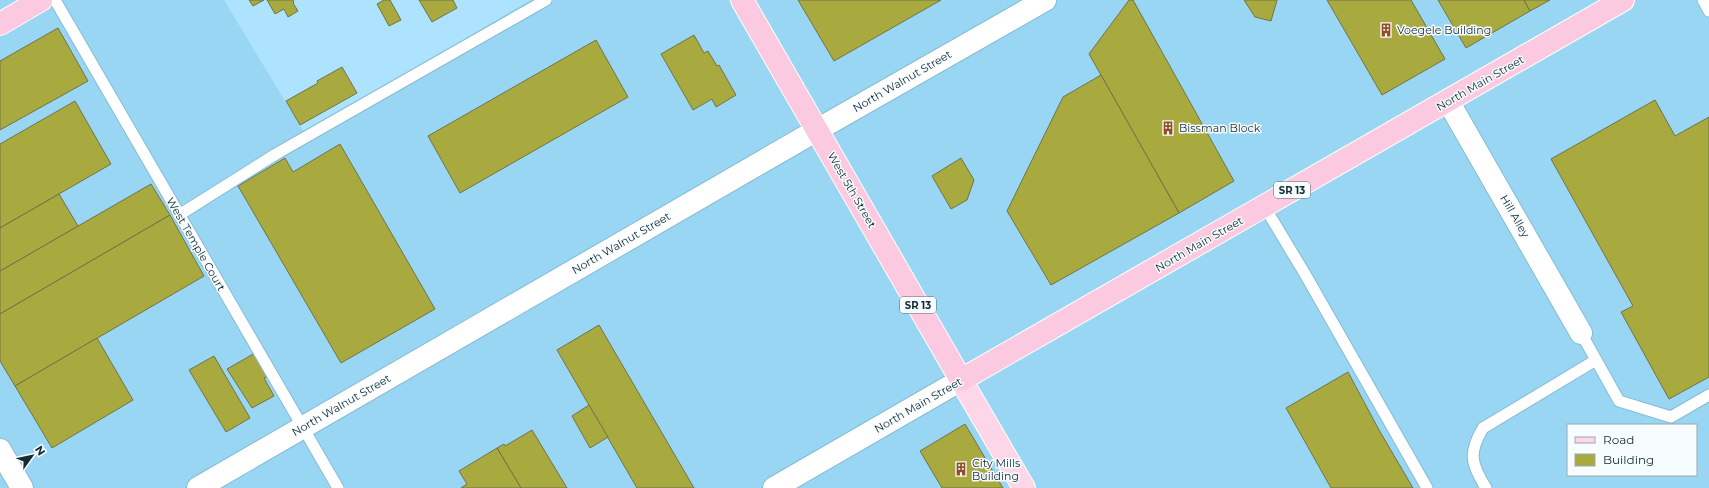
<svg xmlns="http://www.w3.org/2000/svg" width="1709" height="488" font-family="Montserrat,sans-serif">
<style>
.built{fill:#99d6f4;fill-rule:evenodd}
.building{fill:#a8aa40;stroke:#717344}
.lines{fill:none;stroke-linecap:round;stroke-linejoin:round}
.service-casing{stroke:#86bbd5;stroke-width:13}
.minor-casing{stroke:#86bbd5;stroke-width:24}
.tertiary-casing{stroke:#86bbd5;stroke-width:24}
.secondary-casing{stroke:#86bbd5;stroke-width:24}
.primary-casing{stroke:#fff;stroke-width:24}
.trunk-casing{stroke:#fff;stroke-width:24}
.service{stroke:#fff;stroke-width:11}
.minor{stroke:#fff;stroke-width:22}
.tertiary{stroke:#fff;stroke-width:22}
.secondary{stroke:#fff;stroke-width:22}
.primary{stroke:#fdd7e8;stroke-width:22}
.trunk{stroke:#fccae0;stroke-width:22}
.labels{text-anchor:middle;dominant-baseline:central;stroke-width:3;stroke-linejoin:round;paint-order:stroke}
.shield{fill:#f7fcff;stroke:#586870;stroke-width:1}
.shield-label{font-size:10px;font-weight:bold;fill:#142933}
.poi-label{font-size:11px;fill:#142933;stroke:#f7fcff;text-anchor:start}
.street-label{font-size:11px;fill:#142933;stroke:#f7fcff}
</style>
<rect width="100%" height="100%" fill="#ade3fe"/>
<path class="built" d="M0 0H224L305 134 530 0H1709V488H0ZM1568 425H1696V475H1568Z"/>
<g class="building">
<polygon points="249,0 264,0 253,6"/>
<polygon points="267,0 293,0 294,2 293,3 298,11 288,17 284,9 275,14"/>
<polygon points="384,0 390,0 401,20 389,26 377,4"/>
<polygon points="419,0 453,0 457,8 432,22"/>
<polygon points="798,0 941,0 834,61"/>
<polygon points="1129,0 1133,0 1234,181 1179,213 1089,54"/>
<polygon points="1244,0 1277,0 1271,21 1255,17"/>
<polygon points="1327,0 1411,0 1445,59 1382,95"/>
<polygon points="1438,0 1524,0 1530,11 1466,48"/>
<polygon points="1524,0 1550,0 1530,11"/>
<polygon points="58,28 88,81 0,130 0,61"/>
<polygon points="694,35 704,53 708,51 717,66 719,65 736,95 716,107 712,99 693,110 661,54"/>
<polygon points="596,40 628,97 460,193 428,136"/>
<polygon points="342,67 357,93 300,125 286,101 318,83 317,81"/>
<polygon points="1101,75 1179,213 1051,285 1007,211 1063,97"/>
<polygon points="1655,100 1675,136 1709,117 1709,377 1669,399 1621,312 1633,306 1551,159"/>
<polygon points="75,101 111,164 0,228 0,144"/>
<polygon points="340,144 435,309 341,363 238,186 285,158 293,172"/>
<polygon points="961,158 974,180 967,200 951,209 932,176"/>
<polygon points="151,184 170,215 0,314 0,271"/>
<polygon points="59,194 78,226 0,271 0,228"/>
<polygon points="170,215 204,276 15,386 0,361 0,314"/>
<polygon points="599,325 694,488 637,488 557,350"/>
<polygon points="97,338 133,400 52,448 15,386"/>
<polygon points="255,353 268,377 264,378 274,396 252,408 227,369"/>
<polygon points="214,356 250,418 226,432 189,370"/>
<polygon points="1348,372 1379,430 1413,488 1331,488 1286,408"/>
<polygon points="589,405 608,437 590,448 572,416"/>
<polygon points="965,424 1003,488 942,488 920,451"/>
<polygon points="532,430 567,488 521,488 497,448 504,444 505,446"/>
<polygon points="497,448 521,488 461,488 467,484 459,471"/>
</g>
<g class="lines">
<g class="service-casing">
<g id="service">
<polyline points="55,0 338,488"/>
<polyline points="1703,0 1709,11"/>
<polyline points="1264,206 1305,274 1427,488"/>
<polyline points="179,215 276,154 546,0"/>
<polyline points="1581,333 1619,401 1671,417 1709,395"/>
<path d="M1486 488C1471 464 1468 453 1483 428L1596 360"/>
</g>
</g>
<g class="minor-casing">
<polyline id="minor" points="1448,101 1581,333"/>
</g>
<g class="tertiary-casing">
<polyline id="tertiary" points="198,488 817,130 1045,0"/>
</g>
<g class="secondary-casing">
<g id="secondary">
<polyline points="0,450 22,488"/>
<polyline points="774,488 961,380"/>
</g>
</g>
<g class="primary-casing">
<polyline id="primary" points="961,380 1024,488"/>
</g>
<g class="trunk-casing">
<g id="trunk">
<polyline points="742,0 961,380 1623,0"/>
<polyline points="0,24 41,0"/>
</g>
</g>
<use href="#service" class="service"/>
<use href="#minor" class="minor"/>
<use href="#tertiary" class="tertiary"/>
<use href="#secondary" class="secondary"/>
<use href="#primary" class="primary"/>
<use href="#trunk" class="trunk"/>
</g>
<defs>
<g id="building-bare" transform="scale(1.08)"><path d="M-4-6H4V6H1V3H-1V6H-4ZM-2.5-4.3h1.7v1.8h-1.7ZM.8-4.3h1.7v1.8H.8ZM-2.5-1h1.7V.8h-1.7ZM.8-1h1.7V.8H.8Z" fill="#934e22" stroke="#f7fcff" stroke-width="2.5" paint-order="stroke"/></g>
</defs>
<g fill-rule="evenodd">
<use href="#building-bare" x="1386" y="30"/>
<use href="#building-bare" x="1168" y="128"/>
<use href="#building-bare" x="961" y="469"/>
</g>
<g class="labels">
<g class="shield">
<rect x="1274" y="182" width="36" height="16" rx="3"/>
<rect x="900" y="297" width="36" height="16" rx="3"/>
</g>
<g class="shield-label">
<text x="1292" y="190">SR 13</text>
<text x="918" y="305">SR 13</text>
</g>
<g class="poi-label">
<text x="1397" y="30">Voegele Building</text>
<text x="1179" y="128">Bissman Block</text>
<text x="972" y="463">City Mills<tspan x="972" dy="13">Building</tspan></text>
</g>
<g class="street-label">
<text transform="translate(902 81) rotate(-30)">North Walnut Street</text>
<text transform="translate(1480 83) rotate(-30)">North Main Street</text>
<text transform="translate(852 190) rotate(60)">West 5th Street</text>
<text transform="translate(1515 216) rotate(60)">Hill Alley</text>
<text transform="translate(621 243) rotate(-30)">North Walnut Street</text>
<text transform="translate(196 244) rotate(60)">West Temple Court</text>
<text transform="translate(1199 244) rotate(-30)">North Main Street</text>
<text transform="translate(341 405) rotate(-30)">North Walnut Street</text>
<text transform="translate(918 405) rotate(-30)">North Main Street</text>
</g>
</g>
<rect x="1567" y="424" width="130" height="52" fill="#f7fcff" stroke="#9ca8ad"/>
<rect x="1575" y="437" width="20" height="6" fill="#fdd7e8" stroke="#9ca8ad"/>
<text x="1603" y="444" font-size="12" fill="#142933">Road</text>
<rect x="1575" y="454" width="20" height="12" fill="#a8aa40" stroke="#9ca8ad"/>
<text x="1603" y="464" font-size="12" fill="#142933">Building</text>
<g transform="translate(32 456) rotate(57)" stroke="#f7fcff" stroke-width="3" paint-order="stroke">
<path d="M0-3L7 15L0 10L-7 15Z" fill="#142933"/>
<text y="-6" font-size="11" font-weight="bold" text-anchor="middle" fill="#142933">N</text>
</g>
</svg>
